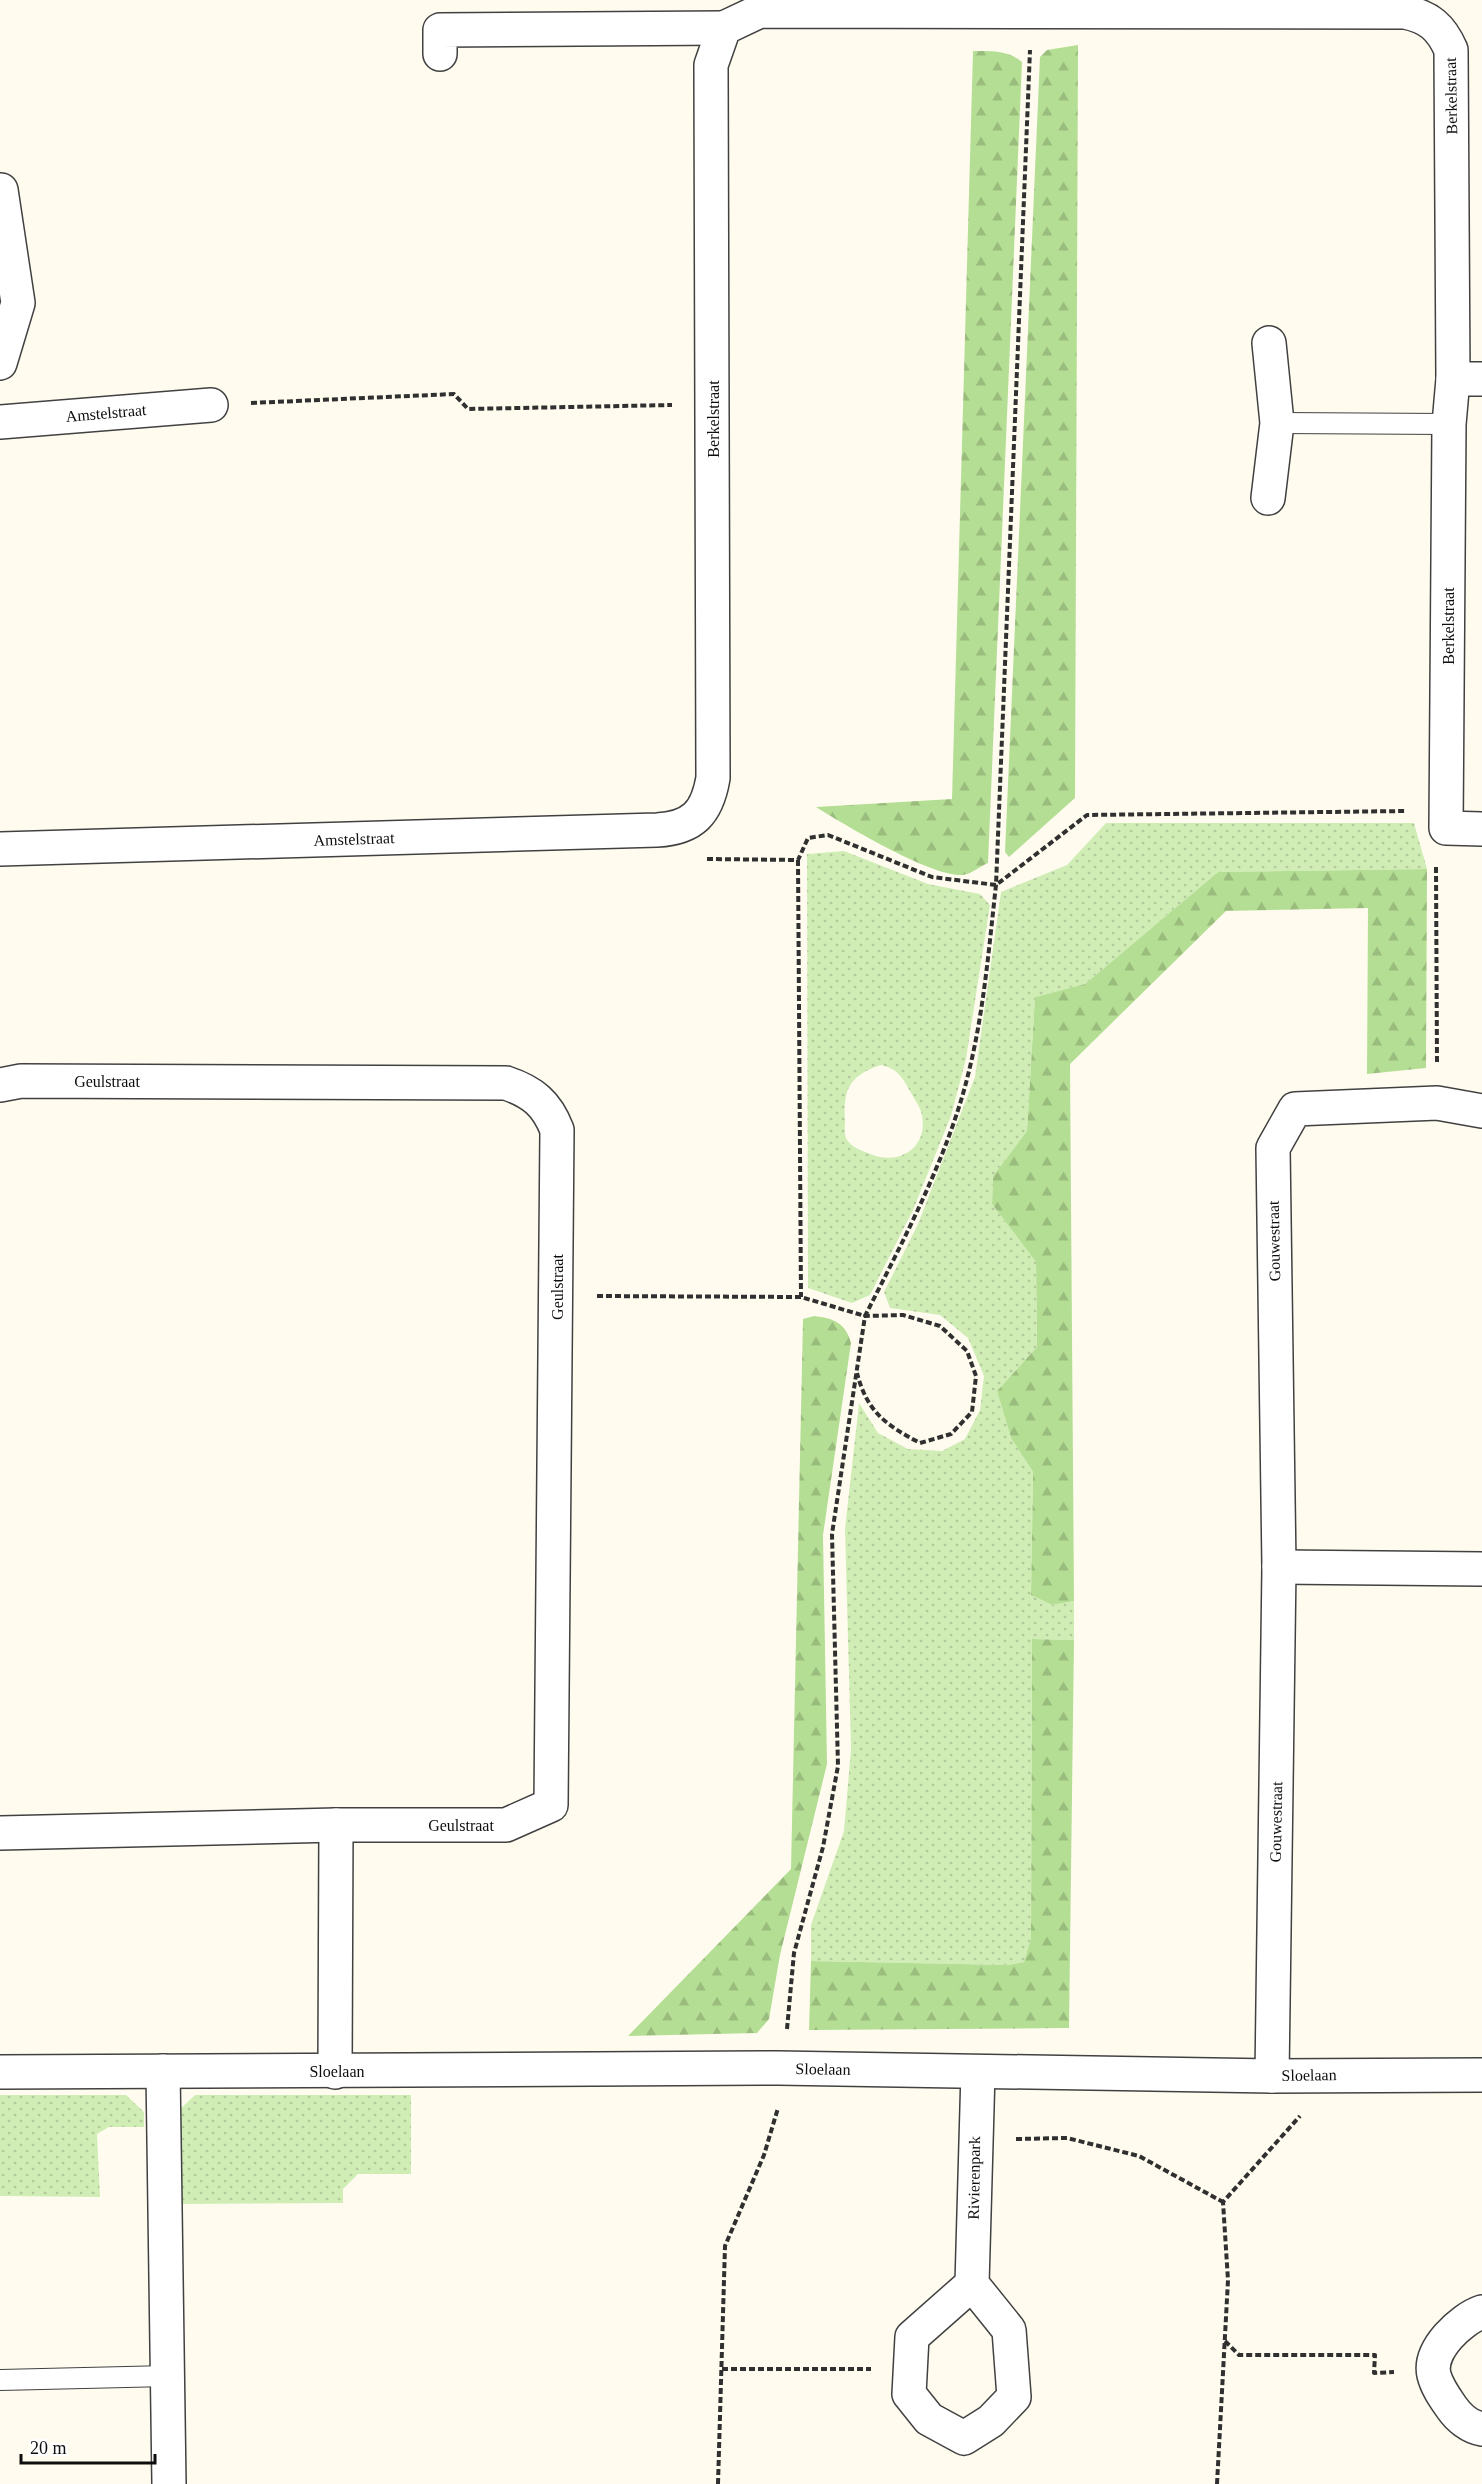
<svg xmlns="http://www.w3.org/2000/svg" width="1482" height="2484" font-family="Georgia,serif">
<style>
.grass{fill:url(#grass-dots);fill-rule:evenodd}
.forest{fill:url(#forest-firs)}
.lines{fill:none;stroke-linecap:round;stroke-linejoin:round}
.service-casing{stroke:#414141;stroke-width:22}
.minor-casing{stroke:#414141;stroke-width:36}
.tertiary-casing{stroke:#414141;stroke-width:36}
.path{stroke:#303030;stroke-width:4;stroke-dasharray:6 3;stroke-linecap:butt}
.service{stroke:#fff;stroke-width:20}
.minor{stroke:#fff;stroke-width:33}
.tertiary{stroke:#fff;stroke-width:33}
.labels{text-anchor:middle;dominant-baseline:central;stroke-width:6;stroke-linejoin:round;paint-order:stroke}
.street-label{font-size:16px;fill:#0e0e0e;stroke:#fff}
</style>
<defs>
<pattern id="grass-dots" width="8" height="8" patternUnits="userSpaceOnUse" patternTransform="scale(1.5)"><rect width="8" height="8" fill="#d1edb6"/><path d="M2 2h.1M6 6h.1" fill="none" stroke="#b2ca9b" stroke-width="1.8" stroke-linecap="round"/></pattern>
<pattern id="forest-firs" width="22" height="20" patternUnits="userSpaceOnUse" patternTransform="scale(1.5)"><rect width="22" height="20" fill="#b4de94"/><path d="M5 1l3.5 6h-7zM16 11l3.5 6h-7z" fill="#9abd7e"/></pattern>
</defs>
<rect width="100%" height="100%" fill="#fffcef"/>
<g class="grass">
<polygon points="1106,823 1414,823 1427,869 1218,872 1085,984 1035,997 1027,1131 993,1176 992,1204 1036,1262 1037,1347 997,1391 1011,1438 1033,1472 1031,1595 1052,1605 1074,1601 1074,1640 1032,1639 1031,1938 1024,1962 1008,1965 811,1961 811,1925 844,1831 851,1749 845,1529 859,1403 878,1433 908,1449 942,1451 965,1439 980,1410 984,1376 968,1338 940,1315 890,1308 884,1292 918,1224 975,1077 1001,892 1067,865"/>
<path d="M844 851 928 884 980 894 990 905 966 1059 951 1116 913 1210 870 1295 852 1303 808 1288 807 854ZM881 1065C898 1069 902 1077 910 1091 914 1099 921 1107 922 1116 928 1147 900 1165 873 1155 863 1151 851 1148 846 1138 844 1133 845 1126 845 1120 843 1089 850 1075 881 1065Z"/>
<polygon points="0,2095 126,2095 144,2112 144,2127 109,2127 97,2134 100,2197 0,2196"/>
<polygon points="195,2095 411,2095 411,2174 358,2174 343,2189 343,2203 178,2204 178,2111"/>
</g>
<g class="forest">
<polygon points="1078,45 1075,798 1009,857 1005,852 1040,57 1047,50"/>
<path d="M973 51C991 51 1008 50 1022 62L988 863C981 866 971 874 963 875 933 878 843 824 816 807L952 799Z"/>
<polygon points="1427,869 1426,1068 1367,1074 1368,908 1226,911 1070,1064 1074,1601 1052,1605 1031,1595 1033,1472 1011,1438 997,1391 1037,1347 1036,1262 992,1204 993,1176 1027,1131 1035,997 1085,984 1218,872"/>
<path d="M814 1316C833 1318 846 1323 851 1343L823 1535 827 1764 780 1955 769 2019 757 2033 628 2036 791 1869 803 1319Z"/>
<polygon points="1032,1639 1074,1640 1069,2028 809,2030 811,1961 1008,1965 1024,1962 1031,1938"/>
</g>
<g class="lines">
<g class="service-casing">
<g id="service">
<polyline points="1277,423 1449,424"/>
<polyline points="0,2380 168,2376"/>
</g>
</g>
<g class="minor-casing">
<g id="minor">
<polyline points="440,54 440,30 724,28"/>
<polyline points="0,363 18,303 1,190"/>
<polyline points="1453,379 1482,379"/>
<polyline points="0,422 211,405"/>
<polyline points="1268,498 1277,423 1269,343"/>
<path d="M0 849 657 830C693 828 707 813 713 778L711 65 724 28 760 11 1405 12C1429 17 1441 27 1451 50L1453 379 1449 424 1446 828 1482 829"/>
<path d="M0 1085 21 1081 506 1083C533 1092 547 1104 557 1130L551 1805 506 1825H336L0 1833"/>
<polyline points="1279,1567 1482,1569"/>
<polyline points="163,2071 169,2484"/>
<polyline points="335,2072 336,1825"/>
<polyline points="1272,2076 1279,1567 1273,1148 1295,1109 1437,1103 1482,1111"/>
<polyline points="972,2284 912,2337 909,2394 929,2419 964,2438 991,2421 1014,2397 1009,2330 972,2284 978,2072"/>
<path d="M1482 2312C1461 2319 1428 2350 1434 2375 1437 2387 1445 2398 1452 2408 1459 2418 1470 2427 1482 2429"/>
</g>
</g>
<g class="tertiary-casing">
<polyline id="tertiary" points="0,2072 778,2068 1272,2076 1482,2075"/>
</g>
<g class="path">
<polyline points="251,403 454,394 468,409 672,405"/>
<polyline points="707,859 798,860 808,838 828,835 932,877 996,885 1087,815 1406,811"/>
<polyline points="798,860 801,1297"/>
<polyline points="1436,867 1437,1063"/>
<path d="M597 1296 801 1297 865 1316C904 1239 949 1155 969 1071 984 1010 989 947 996 885L1030 50"/>
<path d="M787 2029 794 1953 823 1847 838 1766 832 1534 865 1316 903 1315 940 1326 967 1351 976 1376 972 1412 951 1434 920 1443C886 1425 867 1412 857 1373"/>
<polyline points="1016,2139 1067,2138 1139,2156 1223,2202"/>
<polyline points="1225,2341 1239,2355 1375,2355 1374,2373 1394,2372"/>
<polyline points="722,2369 871,2369"/>
<polyline points="718,2484 725,2246 764,2155 778,2108"/>
<polyline points="1217,2484 1228,2280 1223,2202 1300,2116"/>
</g>
<use href="#service" class="service"/>
<use href="#minor" class="minor"/>
<use href="#tertiary" class="tertiary"/>
</g>
<g class="labels">
<g class="street-label">
<text transform="translate(1451 96) rotate(-91)">Berkelstraat</text>
<text transform="translate(106 413) rotate(-5)">Amstelstraat</text>
<text transform="translate(713 419) rotate(-90)">Berkelstraat</text>
<text transform="translate(1448 626) rotate(-90)">Berkelstraat</text>
<text transform="translate(354 839) rotate(-2)">Amstelstraat</text>
<text x="107" y="1081">Geulstraat</text>
<text transform="translate(1274 1241) rotate(-91)">Gouwestraat</text>
<text transform="translate(557 1287) rotate(-90)">Geulstraat</text>
<text transform="translate(1276 1822) rotate(-89)">Gouwestraat</text>
<text x="461" y="1825">Geulstraat</text>
<text transform="translate(823 2069) rotate(1)">Sloelaan</text>
<text x="337" y="2071">Sloelaan</text>
<text transform="translate(1309 2075) rotate(-1)">Sloelaan</text>
<text transform="translate(974 2178) rotate(-89)">Rivierenpark</text>
</g>
</g>
<path d="M21 2454v9h134v-9" fill="none" stroke="#0e0e0e" stroke-width="3"/>
<text x="30" y="2454" font-size="18" fill="#0e0e0e" stroke="#ffffff" stroke-width="4.5" paint-order="stroke">20 m</text>
</svg>
